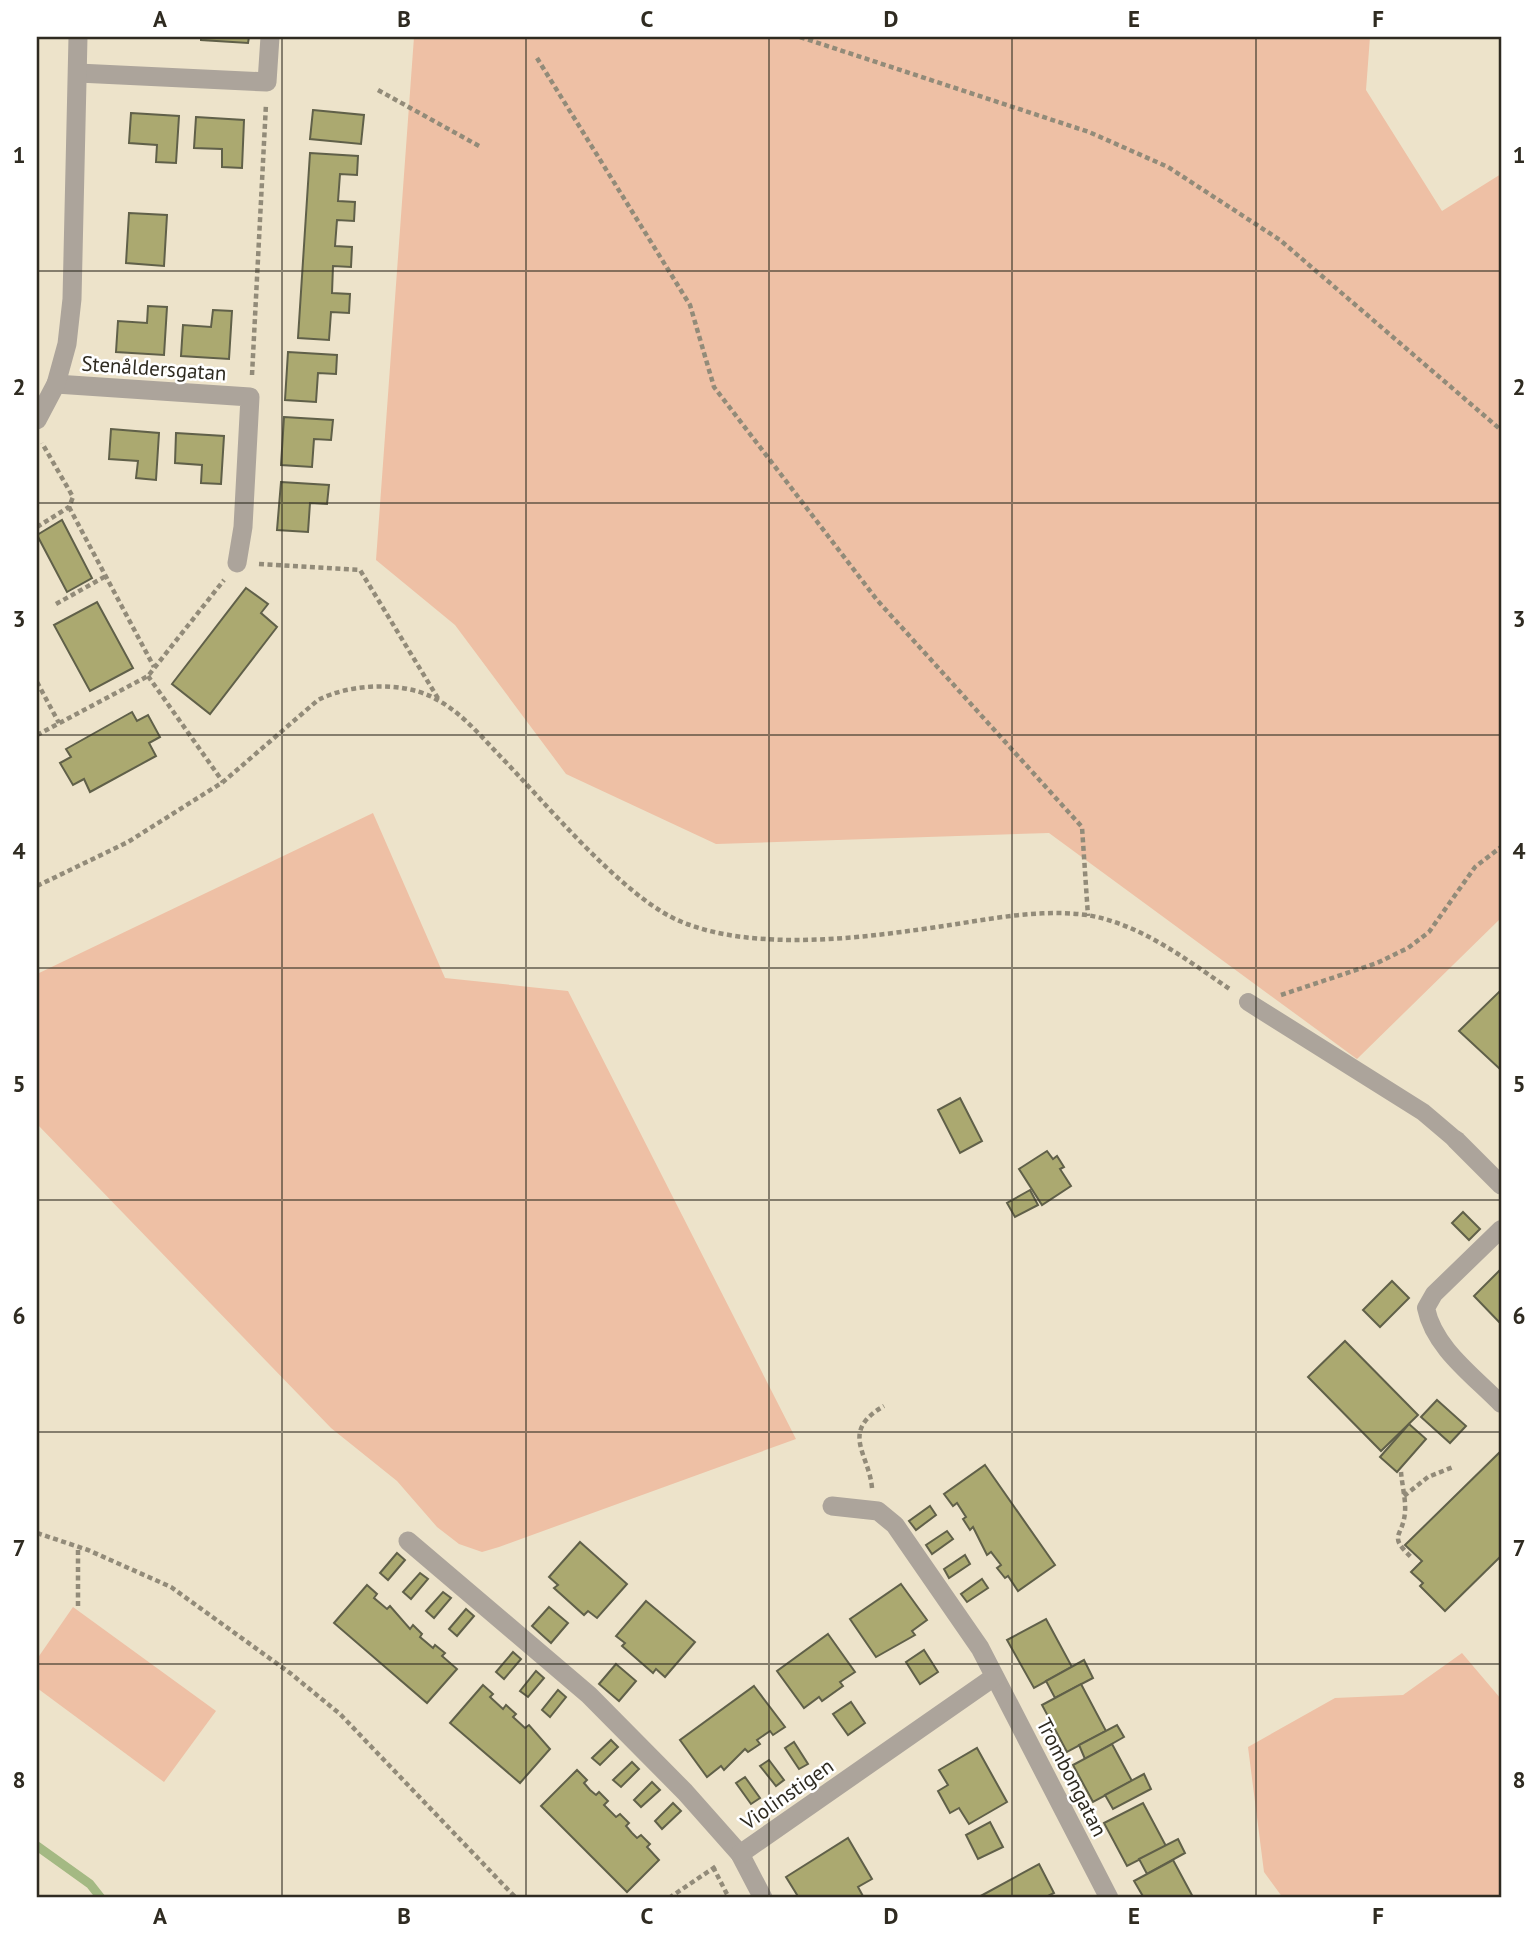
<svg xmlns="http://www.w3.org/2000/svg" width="1538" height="1935" font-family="'PT Sans',sans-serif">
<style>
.green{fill:#eec0a5}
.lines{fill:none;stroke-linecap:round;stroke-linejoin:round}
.stream{stroke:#a4b983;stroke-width:9}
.building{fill:#aba970;stroke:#606049;stroke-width:2}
.path{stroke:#928b79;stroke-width:4.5;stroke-dasharray:5 3.5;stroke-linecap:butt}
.service{stroke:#aca49b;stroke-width:18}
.minor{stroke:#aca49b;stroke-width:19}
.grid{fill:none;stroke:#2f2b21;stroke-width:2;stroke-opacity:0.55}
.labels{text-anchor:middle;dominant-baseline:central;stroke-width:5;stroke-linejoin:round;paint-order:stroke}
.street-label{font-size:21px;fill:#2f2b21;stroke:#fff}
.neatline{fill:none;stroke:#2f2b21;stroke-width:2.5}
.grid-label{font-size:23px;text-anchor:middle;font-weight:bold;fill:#2f2b21}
</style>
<rect width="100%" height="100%" fill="#ede3ca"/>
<g class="green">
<polygon points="414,37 1370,37 1366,90 1442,211 1501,174 1501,918 1357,1059 1049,833 716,844 566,774 455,625 376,560"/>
<polygon points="373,813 445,978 568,991 796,1439 499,1547 482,1552 459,1544 437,1527 397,1481 331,1428 37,1124 37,974"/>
<polygon points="73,1607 216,1711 164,1782 37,1688 37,1659"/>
<polygon points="1462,1653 1501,1699 1501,1898 1283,1898 1264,1872 1248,1747 1335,1698 1403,1695"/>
</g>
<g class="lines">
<polyline class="stream" points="37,1846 90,1884 101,1898"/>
</g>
<g class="building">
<polygon points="201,37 249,37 248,43 201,40"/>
<polygon points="313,110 364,115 361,144 310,139"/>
<polygon points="131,113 179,116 176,163 156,162 157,145 129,143"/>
<polygon points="196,117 244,120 242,168 222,167 222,149 194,148"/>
<polygon points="310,153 358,156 357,175 340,174 338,201 355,202 354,221 337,220 335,246 352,247 351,267 333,266 332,293 350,294 349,313 331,312 329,340 298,338"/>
<polygon points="129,213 167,215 164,266 126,263"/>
<polygon points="148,306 167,307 164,355 116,352 118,321 147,323"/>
<polygon points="213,310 232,311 229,359 181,356 183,325 211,327"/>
<polygon points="288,352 337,355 336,374 318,373 316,402 285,400"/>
<polygon points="284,417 333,420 331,440 314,439 312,467 281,465"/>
<polygon points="111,429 159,433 156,480 136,478 138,461 109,459"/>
<polygon points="176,433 224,436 221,484 201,483 202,465 175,463"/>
<polygon points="281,482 329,485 327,504 310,503 308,532 277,530"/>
<polygon points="62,520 92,578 67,592 37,535"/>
<polygon points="246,588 268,604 261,613 277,627 210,714 172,684"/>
<polygon points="97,602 133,668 90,691 54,625"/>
<polygon points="132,712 137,721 148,715 160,737 149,743 156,756 90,792 84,779 73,785 60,763 71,757 66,749"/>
<polygon points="1501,990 1501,1070 1459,1031"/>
<polygon points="960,1098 982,1141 960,1153 938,1110"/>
<polygon points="1047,1151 1053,1159 1057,1156 1064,1167 1060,1169 1071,1186 1042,1205 1019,1169"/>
<polygon points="1030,1190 1038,1205 1015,1217 1007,1203"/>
<polygon points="1463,1212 1480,1229 1469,1240 1452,1223"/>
<polygon points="1501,1269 1501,1324 1474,1296"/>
<polygon points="1392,1281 1409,1298 1380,1327 1363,1310"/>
<polygon points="1345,1341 1418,1415 1381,1451 1308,1377"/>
<polygon points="1437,1400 1466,1426 1450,1443 1421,1417"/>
<polygon points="1409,1424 1426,1439 1397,1472 1380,1457"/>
<polygon points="1501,1451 1501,1556 1445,1611 1420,1586 1423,1583 1411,1572 1422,1561 1405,1545"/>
<polygon points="985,1465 1055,1565 1018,1591 1008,1576 1005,1578 997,1568 1001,1565 991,1552 987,1555 973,1527 970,1530 963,1519 966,1517 957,1503 953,1506 944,1494"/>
<polygon points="930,1506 936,1515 916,1530 909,1521"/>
<polygon points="947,1531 953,1539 932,1554 926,1545"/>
<polygon points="580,1542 627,1584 597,1618 588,1611 584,1615 554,1588 558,1585 549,1577"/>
<polygon points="397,1553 405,1560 388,1580 380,1573"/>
<polygon points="965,1555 970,1564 949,1578 944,1569"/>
<polygon points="420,1573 428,1579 411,1599 403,1592"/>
<polygon points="982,1579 988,1588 967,1602 961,1594"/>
<polygon points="901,1584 927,1620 912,1631 915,1635 876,1657 850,1619"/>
<polygon points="367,1585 377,1594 374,1598 387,1609 390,1606 410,1629 413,1625 422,1634 420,1637 433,1648 435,1645 445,1653 442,1656 457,1669 427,1703 334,1623"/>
<polygon points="443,1592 451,1598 434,1618 426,1611"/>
<polygon points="646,1601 695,1642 665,1677 656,1669 653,1673 622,1646 625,1643 616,1636"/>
<polygon points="549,1607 568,1623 551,1643 532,1626"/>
<polygon points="466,1609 474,1616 457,1636 449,1629"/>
<polygon points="1046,1619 1072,1667 1034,1688 1007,1640"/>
<polygon points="828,1634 855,1672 840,1682 843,1686 822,1701 819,1697 804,1708 777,1671"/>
<polygon points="924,1650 938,1672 920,1684 906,1662"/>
<polygon points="513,1652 521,1659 504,1679 496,1672"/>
<polygon points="1084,1660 1093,1678 1055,1698 1046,1681"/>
<polygon points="616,1664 636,1681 619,1701 599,1684"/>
<polygon points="536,1671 544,1678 528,1697 520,1691"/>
<polygon points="1081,1684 1106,1731 1067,1752 1042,1705"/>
<polygon points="483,1685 493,1694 490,1697 503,1709 506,1705 516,1714 513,1717 525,1728 529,1725 550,1749 520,1783 450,1723"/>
<polygon points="754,1686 785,1727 773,1735 770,1731 757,1740 760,1744 748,1752 745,1749 724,1770 721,1766 707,1777 680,1740"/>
<polygon points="558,1690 566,1697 550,1717 542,1710"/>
<polygon points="851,1702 865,1723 848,1735 833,1714"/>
<polygon points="1117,1725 1124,1737 1085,1759 1079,1745"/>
<polygon points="611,1740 618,1747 600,1765 592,1758"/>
<polygon points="794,1742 808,1764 799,1769 785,1748"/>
<polygon points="1112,1744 1132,1781 1093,1802 1073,1765"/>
<polygon points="977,1748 1007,1802 969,1824 959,1808 950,1813 938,1791 948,1785 939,1770"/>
<polygon points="769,1760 784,1780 776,1786 760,1766"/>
<polygon points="632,1762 639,1769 621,1787 613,1780"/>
<polygon points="577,1770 587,1780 584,1783 590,1790 596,1795 599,1792 608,1801 604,1805 616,1817 620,1814 629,1823 626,1826 632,1833 637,1838 641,1835 650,1844 647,1847 659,1860 627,1892 541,1806"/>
<polygon points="1144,1774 1151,1789 1113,1809 1105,1795"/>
<polygon points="745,1777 760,1798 751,1804 736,1783"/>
<polygon points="652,1782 660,1790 641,1807 634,1800"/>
<polygon points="673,1803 681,1811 662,1829 655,1821"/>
<polygon points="1143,1803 1166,1846 1127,1866 1104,1823"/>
<polygon points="990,1822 1003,1847 978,1859 966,1835"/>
<polygon points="848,1838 872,1879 858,1887 864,1898 799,1898 786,1877"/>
<polygon points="1178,1839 1185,1853 1147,1874 1139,1859"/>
<polygon points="1173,1860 1193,1897 1144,1898 1134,1881"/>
<polygon points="1039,1864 1054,1893 1044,1898 977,1898"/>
</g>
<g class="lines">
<g class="path">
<polyline points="800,37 1089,132 1168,167 1280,240 1501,430"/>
<polyline points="537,58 690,305 714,387 877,600 1082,827 1088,916"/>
<polyline points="378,90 479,146"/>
<polyline points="252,375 266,104"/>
<polyline points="69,507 154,667"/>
<polyline points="37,527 69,507 73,497 42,443"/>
<polyline points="259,564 360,570 439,700"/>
<polyline points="56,604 106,576"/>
<polyline points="148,676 223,782"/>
<polyline points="37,682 59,723"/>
<polyline points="37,735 148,676 224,580"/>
<path d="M37 886 128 842 223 782 318 700C349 684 400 681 432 697 459 710 479 734 499 755 545 802 624 899 682 922 758 953 871 937 950 925 996 918 1041 909 1087 915 1141 924 1187 960 1231 990"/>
<polyline points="1281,995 1377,963 1408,948 1429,932 1475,867 1501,847"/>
<path d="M1401 1472C1402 1485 1406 1500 1405 1512 1403 1538 1387 1534 1411 1557"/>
<path d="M872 1488C869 1453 839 1432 884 1406"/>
<polyline points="1404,1496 1428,1477 1453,1467"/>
<polyline points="37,1533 88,1550 171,1587 290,1673 340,1714 516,1898"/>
<polyline points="78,1606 78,1547"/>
<polyline points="713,1867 729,1898"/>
<polyline points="669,1898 718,1865"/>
</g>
<g class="service">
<polyline points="1248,1002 1423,1112 1456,1140"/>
<path d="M1501 1229 1434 1294 1426 1308C1434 1348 1474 1376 1501 1404"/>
</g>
<g class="minor">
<polyline points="78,73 267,82 270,37"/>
<polyline points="56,384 250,397 243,527 237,563"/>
<polyline points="37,420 56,384 67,344 72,299 78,37"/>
<polyline points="1456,1140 1501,1185"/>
<polyline points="832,1506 878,1511 895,1525 980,1648 1109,1898"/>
<polyline points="408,1541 589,1695 685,1792 740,1854 763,1898"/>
<polyline points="740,1854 994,1677"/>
</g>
</g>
<path class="grid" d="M282 37V1898M526 37V1898M769 37V1898M1012 37V1898M1256 37V1898M37 271H1501M37 503H1501M37 735H1501M37 968H1501M37 1200H1501M37 1432H1501M37 1664H1501"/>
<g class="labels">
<g class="street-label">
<text transform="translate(154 368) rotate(4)">Stenåldersgatan</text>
<text transform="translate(1072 1777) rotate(63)">Trombongatan</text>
<text transform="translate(787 1794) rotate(-35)">Violinstigen</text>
</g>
</g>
<rect width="1538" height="1935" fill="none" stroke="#ffffff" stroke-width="77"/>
<rect x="38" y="38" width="1462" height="1858" class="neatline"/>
<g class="grid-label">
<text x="160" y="27">A</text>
<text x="404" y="27">B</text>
<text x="647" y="27">C</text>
<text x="891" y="27">D</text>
<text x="1134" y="27">E</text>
<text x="1378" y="27">F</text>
<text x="19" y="163">1</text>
<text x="1519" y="163">1</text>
<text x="19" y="395">2</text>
<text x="1519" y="395">2</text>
<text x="19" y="627">3</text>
<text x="1519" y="627">3</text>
<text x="19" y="859">4</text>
<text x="1519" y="859">4</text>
<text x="19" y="1092">5</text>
<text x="1519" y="1092">5</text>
<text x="19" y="1324">6</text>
<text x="1519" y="1324">6</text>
<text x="19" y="1556">7</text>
<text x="1519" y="1556">7</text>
<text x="19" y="1788">8</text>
<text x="1519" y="1788">8</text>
<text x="160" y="1924">A</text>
<text x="404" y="1924">B</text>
<text x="647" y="1924">C</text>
<text x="891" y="1924">D</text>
<text x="1134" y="1924">E</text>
<text x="1378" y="1924">F</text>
</g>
</svg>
